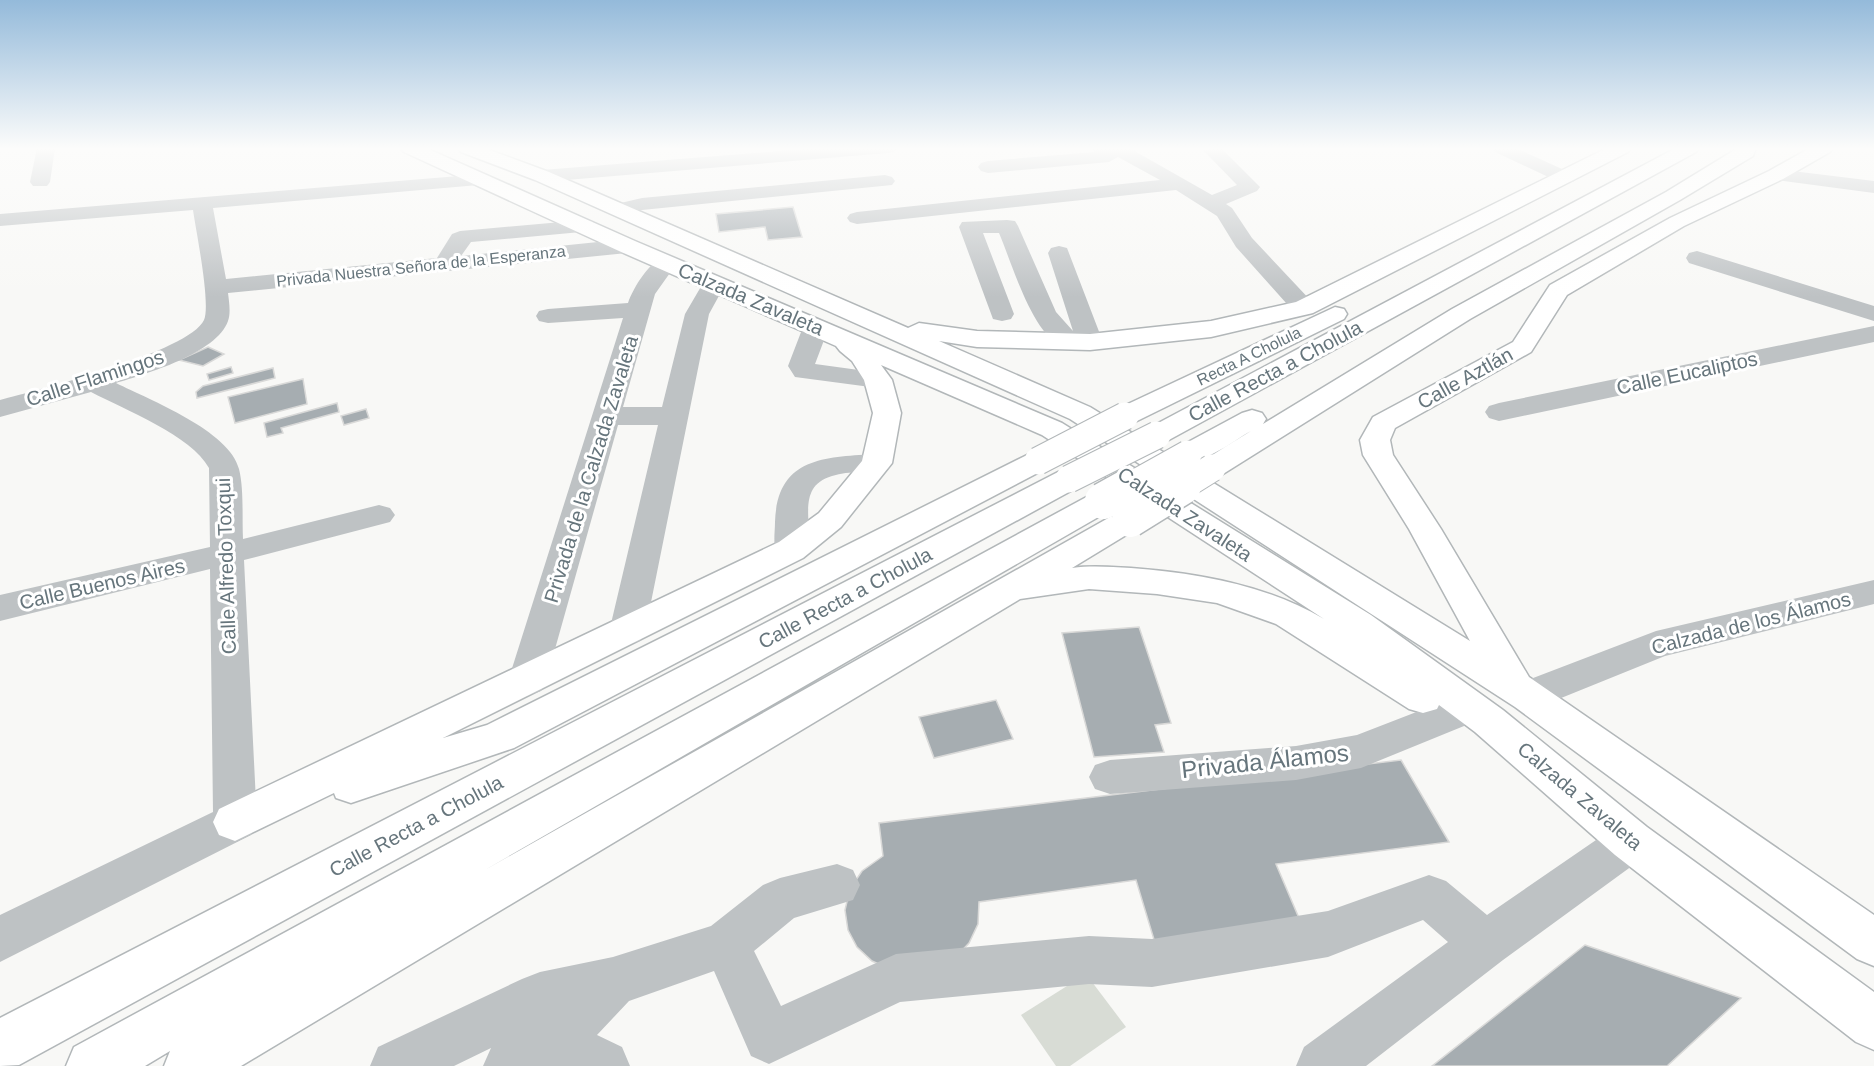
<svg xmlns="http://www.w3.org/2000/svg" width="1874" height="1066" font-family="Helvetica,sans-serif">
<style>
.green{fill:#d8dcd5}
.building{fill:#a6adb1;stroke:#d9d9d8;stroke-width:1.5}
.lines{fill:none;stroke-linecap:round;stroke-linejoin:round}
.major-casing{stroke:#b2b7b9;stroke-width:3}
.minor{fill:#bec2c4;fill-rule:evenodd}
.major{fill:#fff;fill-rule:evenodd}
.major-bridge-far1-casing{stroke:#b2b7b9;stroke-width:29;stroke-linecap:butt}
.major-bridge-casing{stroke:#b2b7b9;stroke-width:39;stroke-linecap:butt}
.major-bridge-far1{stroke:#fff;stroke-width:27}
.major-bridge{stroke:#fff;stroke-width:36}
.labels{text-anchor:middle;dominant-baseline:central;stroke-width:6;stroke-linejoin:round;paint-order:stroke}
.far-street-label{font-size:16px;fill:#66757c;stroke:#fff}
.street-label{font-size:20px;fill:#66757c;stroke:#fff}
.near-street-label{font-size:24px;fill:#66757c;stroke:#fff}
</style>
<rect width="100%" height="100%" fill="#f8f8f6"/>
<polygon class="green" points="1086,974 1126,1027 1070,1066 1056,1066 1021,1015"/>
<g class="building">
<polygon points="793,207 802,237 768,240 765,227 719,232 716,214"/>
<polygon points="208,347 224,354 203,366 179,360"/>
<polygon points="231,367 233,373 209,380 207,374"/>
<polygon points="273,368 275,378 197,398 196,392 203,386"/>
<polygon points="303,379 307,404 235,423 228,397"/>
<polygon points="337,403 339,412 281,428 283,433 267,437 264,423"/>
<polygon points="366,409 369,418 344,425 341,416"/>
<polygon points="1139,627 1171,723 1155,725 1164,752 1094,757 1062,633"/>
<polygon points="996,700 1013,739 934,758 919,717"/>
<polygon points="1401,760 1449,842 1276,864 1307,937 1159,956 1136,880 979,902 978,924 969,943 955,958 892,970 872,961 857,947 848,930 845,910 850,889 862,871 883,856 879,823"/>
<polygon points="1585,945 1741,998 1667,1066 1432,1066"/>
</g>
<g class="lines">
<g class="major-casing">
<g id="major">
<path d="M401 148H426L635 241 1062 423 1371 615 1503 710 1647 827 1874 992V1050L1856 1042 1615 855 1475 732 1439 705 1437 709 1423 713 1409 709 1276 624 1217 603 1157 594 1089 589 1020 599 241 1066H164L170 1051 145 1066H66L74 1047 1092 494 1103 491 1114 494 1119 501 1114 508 483 871 1119 512 1130 509 1141 512 1146 519 1141 526 1072 568C1092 565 1111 567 1131 568 1197 573 1267 585 1324 619L1042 435 881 365 892 380 901 413 892 463 841 527 803 558 443 738 487 725 1027 455 1038 452 1049 455 1053 461 1049 467 514 748 351 803 336 798 334 793 235 841 219 835 213 822 219 809 779 542 819 513 862 461 873 413 864 380 852 361 840 351 836 346 619 251 404 152Z"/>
<polygon points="458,148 484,148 549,172 908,328 919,323 977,331 1090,334 1211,321 1296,302 1607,148 1631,148 1628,152 1313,313 1211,337 1090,350 977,347 939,341 1090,407 1470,641 1409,529 1363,455 1360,440 1373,417 1513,342 1550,285 1670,218 1769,171 1810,148 1833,148 1830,152 1783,179 1684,226 1567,295 1531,352 1395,428 1390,440 1393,455 1441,529 1529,677 1874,915 1874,966 1857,959 1515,707 1070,419 535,180 461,152"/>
<polygon points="1676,148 1699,148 1696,152 1167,441 1157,444 1147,441 1142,435 1147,429"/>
<path d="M1738 148H1756L1753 156 1680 200 1470 319 1223 474 1212 477 1201 474 1197 468 1201 462 1251 431C1229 443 1202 467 1177 460L1173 454 1177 448 1242 413 1252 410 1262 413 1266 419 1263 424 1452 309 1666 192Z"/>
<polygon points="1335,307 1344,309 1347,314 1344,319 1135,422 1125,425 1115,422 1111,416 1115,410"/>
<polygon points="1069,470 1080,472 1084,479 1080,486 19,1065 0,1066 0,1018 1058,472"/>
</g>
</g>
<g class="minor">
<polygon points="37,148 55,148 50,182 47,186 33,186 30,182"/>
<polygon points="817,148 897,148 894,152 888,153 542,182 535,180 532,176 535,172 542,170"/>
<polygon points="1092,148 1131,149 1212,195 1237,185 1203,150 1221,148 1260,187 1257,191 1226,204 1232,208 1252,238 1313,303 1316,308 1313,313 1304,315 1295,313 1236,247 1217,216 1176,190 857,224 850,222 847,218 850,214 857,212 1160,180 1118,157 1109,162 988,173 981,171 978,167 981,163 988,161 1094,152"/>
<polygon points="1492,148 1516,148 1573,174 1576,178 1573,182 1559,182 1495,152"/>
<polygon points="1776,169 1874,181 1874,193 1769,179 1766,175 1769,171"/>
<path d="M483 174 490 176 493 180 490 184 213 208 226 279 437 258 452 234 460 231 584 220 592 221 595 226 592 231 471 242 461 256 627 239 635 241 638 246 635 251 627 253 228 293C229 301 231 313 228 321 217 353 146 374 116 383 150 400 230 431 239 469 244 489 242 518 243 539L379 505 390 508 395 515 390 522 244 560 257 822 251 835 0 962V915L213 812 210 569 0 621V595L210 547 209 468C191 435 125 410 91 392L0 417V400C37 390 189 352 204 320 211 304 196 231 193 210L0 226V214Z"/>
<polygon points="885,175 892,177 895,181 892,185 642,210 619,215 612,213 609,209 612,205 642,198"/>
<path d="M1007 220 1015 221 1018 226 1056 312 1073 331 1048 253 1051 248 1059 246 1067 248 1103 342 1099 347C1093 349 1069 350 1064 348 1032 335 1012 263 999 233H983L1014 314 1011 319 1002 321 993 319 959 227 962 222Z"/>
<polygon points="1697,251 1874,306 1874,321 1689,263 1686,258 1689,253"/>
<path d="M666 256 674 258 677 263 655 294 623 407H662L685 314 706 278 714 276 722 278 726 283 709 314 645 632 640 641 627 645 614 641 609 632 658 425H618L546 681 541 691 527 696 513 691 508 681 623 318 548 323 539 321 536 316 539 311 548 309 628 303C633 288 650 260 666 256Z"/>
<polygon points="816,319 825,322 829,327 815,364 888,374 892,380 888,386 878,388 795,377 788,366 803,327 807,322"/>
<polygon points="1874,326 1874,342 1499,421 1489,418 1485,412 1489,406 1499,403"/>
<path d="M877 454 888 457 892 463 888 469C869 474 850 470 832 476 791 488 819 532 803 558L791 561 779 558C772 547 775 534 775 522 777 457 825 457 877 454Z"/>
<polygon points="1874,580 1874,604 1665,656 1529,711 1515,707 1509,696 1515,685 1656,631"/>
<polygon points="1450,699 1464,704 1470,715 1464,726 1361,768 1296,780 1110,794 1095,789 1089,777 1095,765 1110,760 1296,746 1357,735"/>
<polygon points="1631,821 1647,827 1653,841 1647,855 1503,960 1366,1066 1296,1066 1304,1047 1448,942 1423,920 1328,957 1152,987 1089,984 900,1002 769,1064 751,1056 714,971 629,1001 597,1035 622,1047 630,1066 483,1066 491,1048 454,1066 370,1066 378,1047 522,979 540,972 613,957 711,926 763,885 780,878 837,864 853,870 860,885 853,900 794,918 754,951 781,1006 896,954 1089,936 1152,939 1328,911 1429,875 1446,881 1487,915 1615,827"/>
</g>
<use href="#major" class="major"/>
<g class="major-bridge-far1-casing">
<g id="major-bridge-far1">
<polyline points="1038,461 1125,416"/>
<polyline points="1069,479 1157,435"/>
<polyline points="1127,488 1188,454"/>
<polyline points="1180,488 1212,468"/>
</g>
</g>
<g class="major-bridge-casing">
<g id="major-bridge">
<polyline points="1103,501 1130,486"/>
<polyline points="1130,519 1183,486"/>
</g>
</g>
<use href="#major-bridge-far1" class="major-bridge-far1"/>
<use href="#major-bridge" class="major-bridge"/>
</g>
<linearGradient id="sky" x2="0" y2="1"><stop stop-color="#94bada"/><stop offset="0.5" stop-color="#fcfcfb"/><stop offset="1" stop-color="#fcfcfb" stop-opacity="0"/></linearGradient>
<rect width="1874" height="297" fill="url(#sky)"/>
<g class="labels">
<g class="far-street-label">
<text transform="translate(421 266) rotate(-6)">Privada Nuestra Señora de la Esperanza</text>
<text transform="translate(1249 356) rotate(-26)">Recta A Cholula</text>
</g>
<g class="street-label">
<text transform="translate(751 299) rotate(23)">Calzada Zavaleta</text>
<text transform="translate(1275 371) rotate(-28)">Calle Recta a Cholula</text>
<text transform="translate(1687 373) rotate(-12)">Calle Eucaliptos</text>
<text transform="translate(95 378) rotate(-18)">Calle Flamingos</text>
<text transform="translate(1465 378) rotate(-29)">Calle Aztlán</text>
<text transform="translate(591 469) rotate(-73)">Privada de la Calzada Zavaleta</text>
<text transform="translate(1185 514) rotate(33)">Calzada Zavaleta</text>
<text transform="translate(226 566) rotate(-92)">Calle Alfredo Toxqui</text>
<text transform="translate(102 584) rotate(-13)">Calle Buenos Aires</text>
<text transform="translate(845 598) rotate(-28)">Calle Recta a Cholula</text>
<text transform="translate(1751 623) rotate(-14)">Calzada de los Álamos</text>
<text transform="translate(1580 796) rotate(40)">Calzada Zavaleta</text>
<text transform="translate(416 826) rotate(-28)">Calle Recta a Cholula</text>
</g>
<g class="near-street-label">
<text transform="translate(1265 761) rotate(-6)">Privada Álamos</text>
</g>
</g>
</svg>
